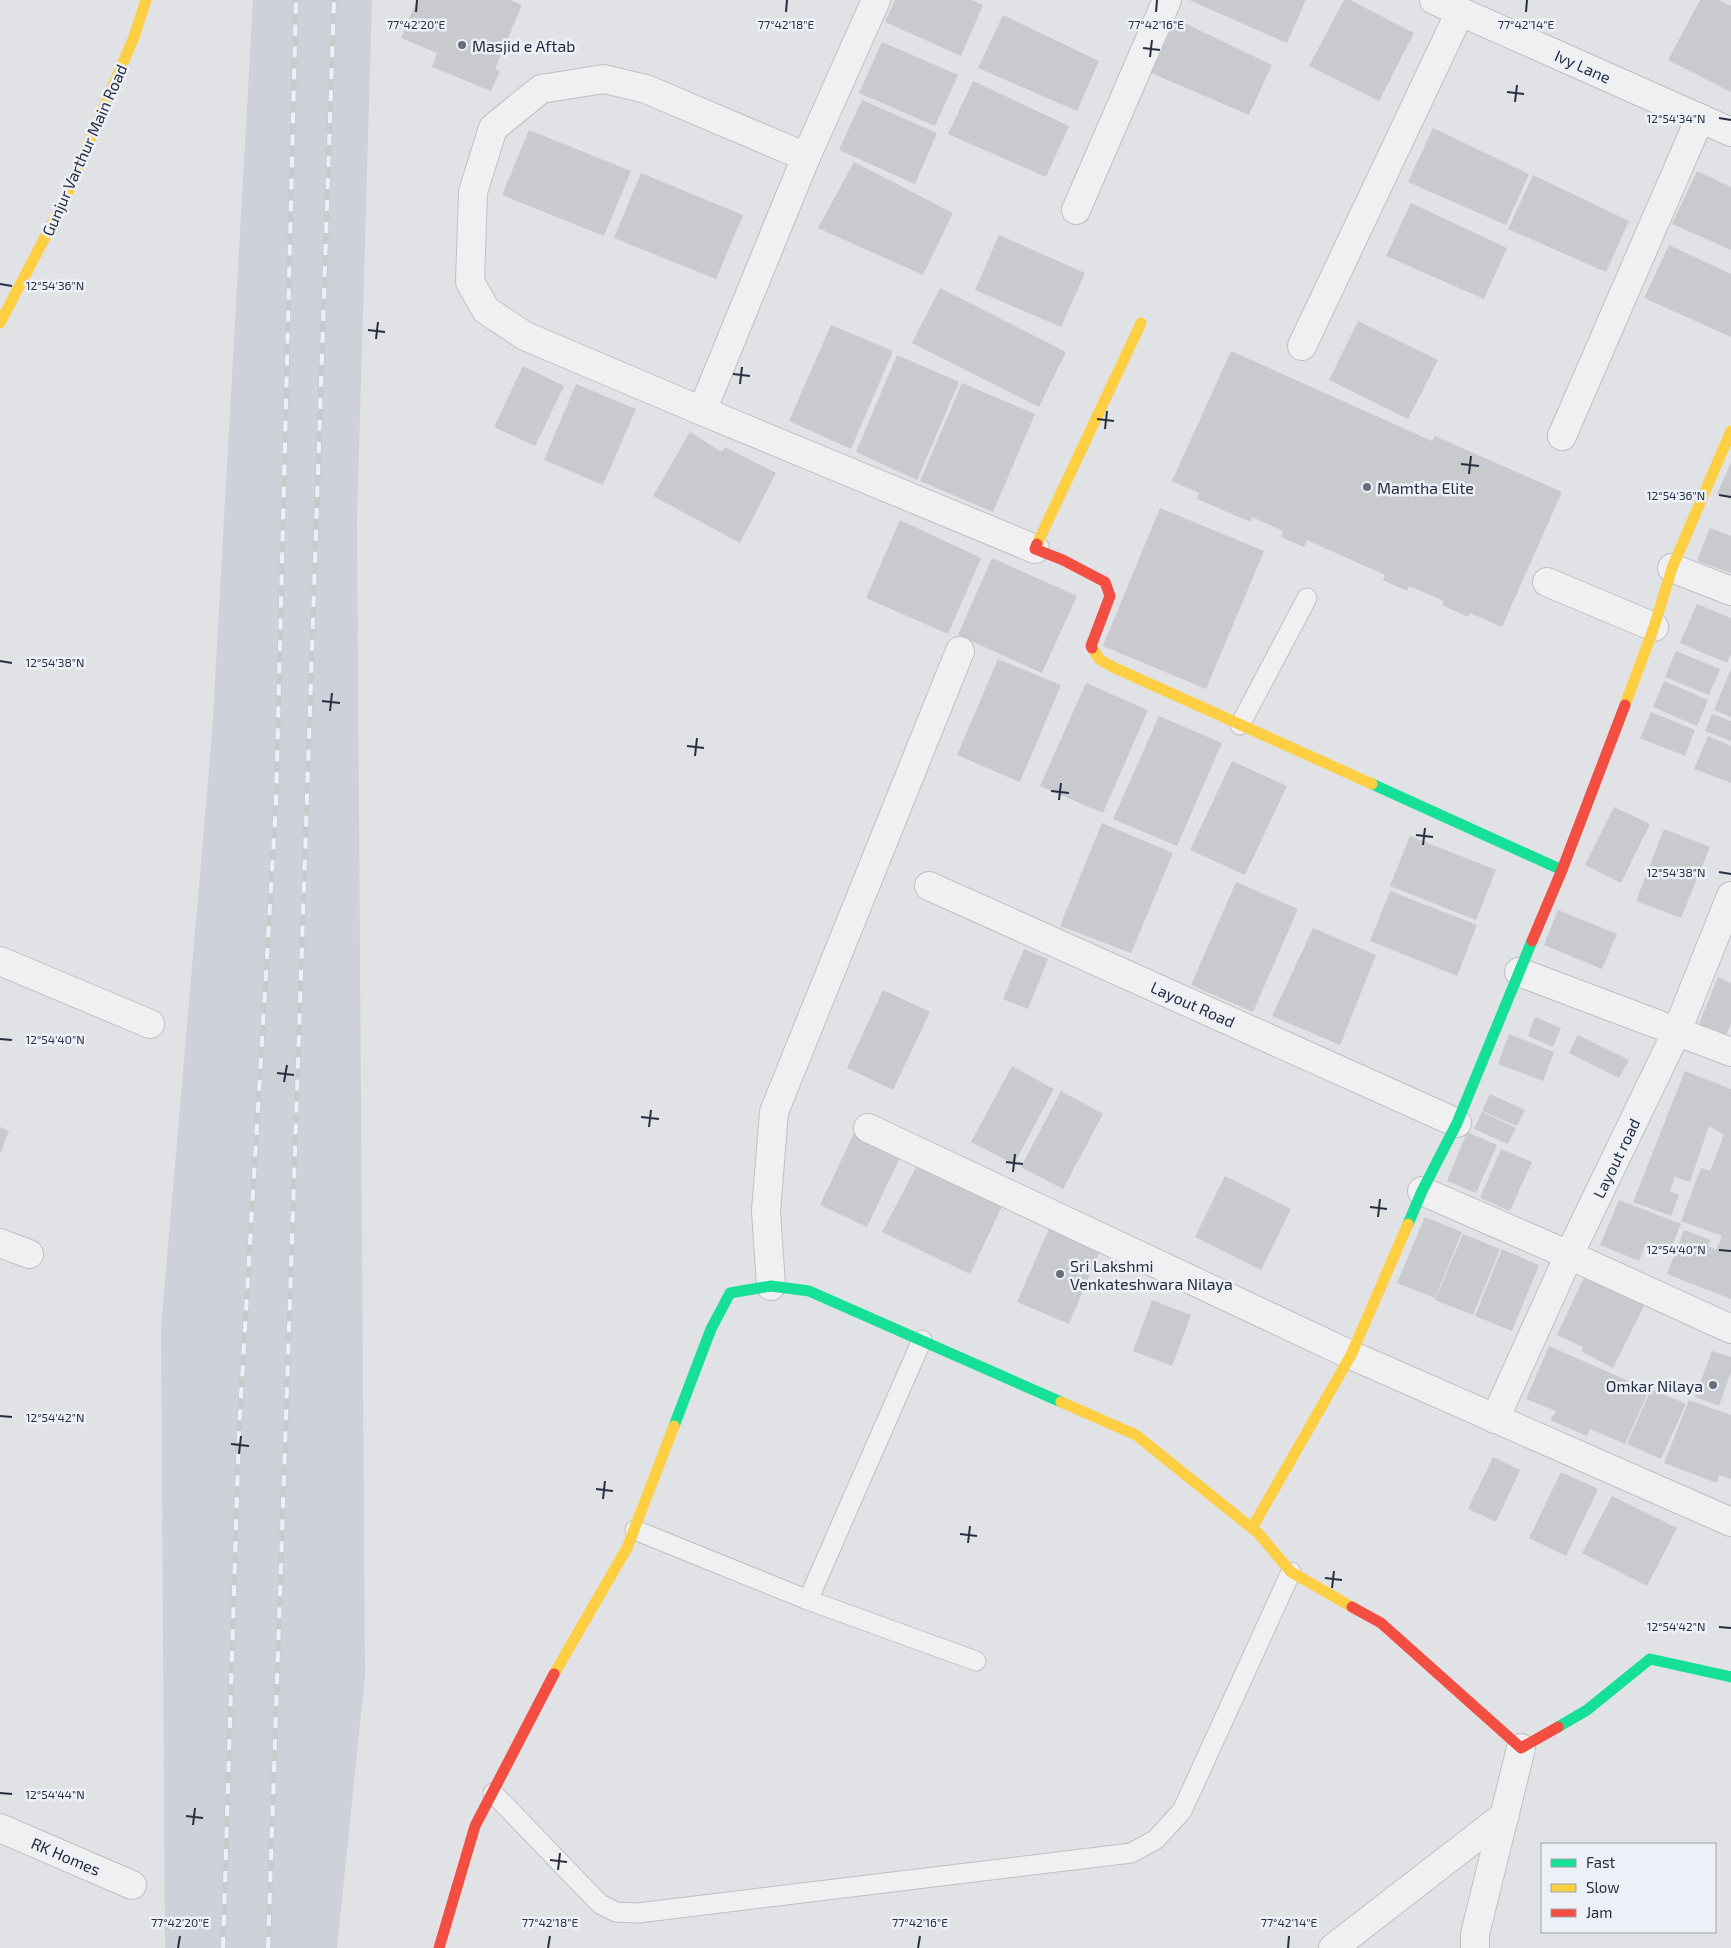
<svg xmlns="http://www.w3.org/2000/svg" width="1731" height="1948" font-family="'Exo 2',sans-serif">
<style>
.built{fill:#ced1d9}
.building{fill:#c8cace}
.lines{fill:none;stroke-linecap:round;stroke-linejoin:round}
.lane-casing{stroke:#bec0c4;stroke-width:21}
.street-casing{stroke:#bec0c4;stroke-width:30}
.lane{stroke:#f0f0f2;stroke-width:19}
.street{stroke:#f0f0f2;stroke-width:28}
.fast{stroke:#16e098;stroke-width:11}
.slow{stroke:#ffcf43;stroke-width:11}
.jam{stroke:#f24e42;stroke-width:11}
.rail-casing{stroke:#c9cacd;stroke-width:5.5}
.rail{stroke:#edf0f6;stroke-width:4;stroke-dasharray:11;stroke-linecap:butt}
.ticks{fill:none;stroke:#262e40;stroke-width:2}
.poi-dot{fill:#676d7a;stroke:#edf0f6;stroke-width:2}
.labels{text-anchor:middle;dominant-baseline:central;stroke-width:5;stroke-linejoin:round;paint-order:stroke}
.poi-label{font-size:16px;fill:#262e40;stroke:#edf0f6;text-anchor:start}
.street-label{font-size:16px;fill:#262e40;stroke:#edf0f6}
.ticks-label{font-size:12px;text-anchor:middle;fill:#262e40;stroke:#edf0f6;stroke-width:5;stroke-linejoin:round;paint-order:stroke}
</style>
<rect width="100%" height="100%" fill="#e0e2e6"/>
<polygon class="built" points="253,0 372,0 357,521 365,1676 337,1948 165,1948 161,1328 212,734"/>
<g class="building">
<polygon points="417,0 510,0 522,5 495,69 500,71 491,91 432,67 437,53 401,38"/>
<polygon points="895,0 971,0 983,5 961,56 885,22"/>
<polygon points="1189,0 1306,0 1287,43"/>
<polygon points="1344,0 1350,0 1414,33 1379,101 1309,66"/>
<polygon points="1700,0 1719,0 1731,6 1731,92 1668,60"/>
<polygon points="1003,15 1099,61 1077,111 978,68"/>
<polygon points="1176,19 1272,65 1249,115 1151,73"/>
<polygon points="882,42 958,75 935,126 859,93"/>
<polygon points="973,81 1069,126 1046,177 948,134"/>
<polygon points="862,100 937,133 915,184 839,150"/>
<polygon points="1433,128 1529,174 1506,225 1408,182"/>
<polygon points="529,130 631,171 604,236 502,195"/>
<polygon points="854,162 953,213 923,275 818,228"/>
<polygon points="1697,171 1731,187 1731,250 1672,224"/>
<polygon points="641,173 743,215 716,279 614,238"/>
<polygon points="1533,175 1629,221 1606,272 1508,229"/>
<polygon points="1411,203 1507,248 1484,299 1386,256"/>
<polygon points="999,235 1085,273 1061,327 975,290"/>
<polygon points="1669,245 1731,274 1731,337 1644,298"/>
<polygon points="940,288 1066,352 1039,407 912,343"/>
<polygon points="1358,321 1438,360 1408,419 1329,380"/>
<polygon points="831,325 893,351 851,449 789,421"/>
<polygon points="1231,351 1432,441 1435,436 1562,492 1502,627 1470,613 1468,617 1442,605 1444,601 1409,586 1407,591 1383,580 1385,575 1307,540 1304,547 1281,537 1283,531 1252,517 1251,522 1197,499 1199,493 1172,481"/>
<polygon points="897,355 959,382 917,480 856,452"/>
<polygon points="523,366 564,386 535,446 494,427"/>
<polygon points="962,383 1035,414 993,512 920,481"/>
<polygon points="576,384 636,409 603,485 544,460"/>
<polygon points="690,432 722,452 725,447 776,473 740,543 653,496"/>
<polygon points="1731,462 1731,499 1717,494"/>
<polygon points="1160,508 1264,551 1206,689 1103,646"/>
<polygon points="900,520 981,558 948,634 866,598"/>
<polygon points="1710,528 1731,536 1731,573 1697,561"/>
<polygon points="992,558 1077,596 1042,673 958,635"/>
<polygon points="1697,604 1731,618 1731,654 1727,663 1680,643"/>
<polygon points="1676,651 1720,669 1709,695 1665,677"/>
<polygon points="998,659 1061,685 1020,782 957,755"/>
<polygon points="1731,669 1731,717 1714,710"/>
<polygon points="1664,681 1708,700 1697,726 1653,707"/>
<polygon points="1086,683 1148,710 1103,813 1040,786"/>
<polygon points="1651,712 1695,730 1685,756 1640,738"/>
<polygon points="1712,714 1731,721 1731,741 1705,731"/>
<polygon points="1159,716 1222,743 1177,846 1113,819"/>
<polygon points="1708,736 1731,746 1731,783 1694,769"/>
<polygon points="1232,761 1287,786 1245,875 1190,850"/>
<polygon points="1614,807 1650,824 1621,883 1585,865"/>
<polygon points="1102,823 1173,853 1131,953 1060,926"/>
<polygon points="1664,829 1710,847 1681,918 1636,901"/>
<polygon points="1410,836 1496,870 1476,920 1390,886"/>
<polygon points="1236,882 1298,909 1253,1012 1191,985"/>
<polygon points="1390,891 1477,925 1457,976 1370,941"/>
<polygon points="1558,910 1617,934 1602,969 1544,945"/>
<polygon points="1313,928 1376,955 1340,1045 1272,1016"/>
<polygon points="1024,949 1048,959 1028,1009 1003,999"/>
<polygon points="1718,977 1731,983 1731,1023 1725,1037 1698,1026"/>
<polygon points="883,990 930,1012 893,1090 847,1068"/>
<polygon points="1535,1017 1561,1028 1553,1047 1528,1036"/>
<polygon points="1509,1034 1554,1052 1543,1081 1498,1064"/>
<polygon points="1578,1035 1629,1060 1619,1078 1569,1053"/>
<polygon points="1012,1066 1054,1089 1014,1164 971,1142"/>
<polygon points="1685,1071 1731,1089 1731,1299 1667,1274 1684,1230 1711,1240 1708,1246 1716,1250 1722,1236 1681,1221 1701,1168 1710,1171 1724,1135 1709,1126 1690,1182 1675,1177 1670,1191 1679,1195 1671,1216 1633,1202"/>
<polygon points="1061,1091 1103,1114 1063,1189 1021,1167"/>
<polygon points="1490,1094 1525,1110 1517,1126 1482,1111"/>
<polygon points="1482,1112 1516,1128 1508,1144 1474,1129"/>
<polygon points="0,1127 9,1131 0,1154"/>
<polygon points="857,1127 904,1149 867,1227 820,1205"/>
<polygon points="1467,1132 1497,1145 1476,1193 1447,1181"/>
<polygon points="1501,1149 1532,1162 1510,1211 1480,1198"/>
<polygon points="920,1160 1006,1198 970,1274 882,1232"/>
<polygon points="1225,1176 1291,1209 1261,1270 1195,1237"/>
<polygon points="1619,1200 1681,1224 1670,1251 1647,1241 1639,1261 1600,1245"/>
<polygon points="1425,1217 1462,1232 1435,1298 1397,1283"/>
<polygon points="1051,1224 1102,1246 1069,1324 1017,1302"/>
<polygon points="1463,1234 1500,1249 1473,1315 1435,1300"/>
<polygon points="1502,1249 1539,1265 1512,1331 1475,1316"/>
<polygon points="1585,1275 1645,1304 1613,1368 1581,1351 1583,1347 1557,1335"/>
<polygon points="1152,1300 1191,1315 1172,1366 1133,1351"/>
<polygon points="1549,1346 1649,1390 1625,1444 1590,1429 1587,1436 1550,1420 1556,1411 1526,1399"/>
<polygon points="1712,1351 1731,1357 1731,1372 1719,1406 1695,1397"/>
<polygon points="1651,1389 1686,1404 1661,1459 1627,1444"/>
<polygon points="1689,1400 1731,1415 1731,1479 1719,1475 1717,1483 1664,1463"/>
<polygon points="1493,1457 1520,1470 1496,1522 1468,1509"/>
<polygon points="1561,1472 1598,1489 1566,1556 1529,1538"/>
<polygon points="1612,1496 1677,1528 1647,1586 1582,1553"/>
</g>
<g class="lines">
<g class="lane-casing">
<g id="lane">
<polyline points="1240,725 1307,598"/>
<polyline points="635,1530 808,1600 976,1661"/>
<polyline points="808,1600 922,1340"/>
<polyline points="493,1793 600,1904 616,1912 638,1913 1131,1853 1155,1840 1182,1811 1291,1572"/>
</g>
</g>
<g class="street-casing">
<g id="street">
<polyline points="876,0 806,157 702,411 1035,549"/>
<polyline points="1434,0 1731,132"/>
<polyline points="1076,210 1167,0"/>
<polyline points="1302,346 1460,12"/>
<polyline points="702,411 525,336 486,310 470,282 473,192 493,128 541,89 604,79 646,89 806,157"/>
<polyline points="1562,436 1700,118"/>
<polyline points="1672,568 1731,591"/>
<polyline points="1547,582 1654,627"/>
<polyline points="929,886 1457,1123"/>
<polyline points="0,961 150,1024"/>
<polyline points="1519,972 1731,1052"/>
<polyline points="868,1128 1351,1355 1731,1522"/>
<polyline points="1422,1191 1569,1255 1731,1329"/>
<polyline points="0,1243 29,1254"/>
<polyline points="771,1286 766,1211 774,1112 960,651"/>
<polyline points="1495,1419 1569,1255 1677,1031 1731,896"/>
<polyline points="0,1828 132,1885"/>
<polyline points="1333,1948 1505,1815"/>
<polyline points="1475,1948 1475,1934 1521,1748"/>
</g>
</g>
<use href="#lane" class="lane"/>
<use href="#street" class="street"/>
<g class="fast">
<polyline points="1372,784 1562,870"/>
<polyline points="1408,1224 1422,1191 1457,1123 1532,941"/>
<polyline points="674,1426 711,1329 730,1293 771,1286 809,1291 1061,1402"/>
<polyline points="1558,1727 1587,1710 1650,1659 1731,1677"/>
</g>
<g class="slow">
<polyline points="0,323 64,201 134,37 146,0"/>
<polyline points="1037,544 1141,323"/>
<polyline points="1092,648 1100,660 1115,668 1372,784"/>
<polyline points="1625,705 1654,627 1672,568 1731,431"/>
<polyline points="1061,1402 1136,1435 1258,1533 1291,1572 1352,1607"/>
<polyline points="1252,1528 1351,1355 1408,1224"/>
<polyline points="554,1674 627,1548 674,1426"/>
</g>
<g class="jam">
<polyline points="1037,544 1035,549 1063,560 1105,582 1110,596 1091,646 1092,648"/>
<polyline points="1532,941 1562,870 1625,705"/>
<polyline points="1352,1607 1381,1623 1521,1748 1558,1727"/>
<polyline points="439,1948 475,1826 554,1674"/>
</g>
<g class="rail-casing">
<g id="rail">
<polyline points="223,1948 239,1430 276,804 296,0"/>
<polyline points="268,1948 334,0"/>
</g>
</g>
<use href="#rail" class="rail"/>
</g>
<path class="ticks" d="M416 12 417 0M786 12 787 0M1156 12 1157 0M1526 12 1527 0M1143 48 1160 50M1150 57 1152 40M1507 92 1524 94M1515 102 1517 85M1719 118 1731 120M0 284 12 286M368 330 385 332M376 339 378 322M733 374 750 376M740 384 742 367M1097 419 1114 421M1105 429 1107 411M1461 464 1479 466M1469 474 1471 456M1719 495 1731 497M0 661 12 663M322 701 340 703M330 711 332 693M687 746 704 748M695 756 697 738M1051 791 1069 793M1059 800 1061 783M1416 835 1433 837M1423 845 1425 828M1719 872 1731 874M0 1039 12 1040M277 1073 294 1075M284 1082 287 1065M641 1117 659 1119M649 1127 651 1110M1006 1162 1023 1164M1013 1172 1015 1154M1370 1207 1387 1209M1378 1217 1380 1199M1719 1250 1731 1251M0 1416 12 1417M231 1444 249 1446M239 1454 241 1436M596 1489 613 1491M603 1499 605 1481M960 1534 977 1536M968 1543 970 1526M1325 1578 1342 1580M1332 1588 1334 1571M1719 1627 1731 1628M0 1793 12 1794M186 1816 203 1818M193 1825 195 1808M550 1860 567 1862M558 1870 560 1853M178 1948 180 1936M548 1948 550 1936M918 1948 920 1936M1288 1948 1289 1936"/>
<g class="poi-dot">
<circle cx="462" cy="45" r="5"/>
<circle cx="1367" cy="487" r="5"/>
<circle cx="1060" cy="1274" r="5"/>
<circle cx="1713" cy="1385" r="5"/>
</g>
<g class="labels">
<g class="poi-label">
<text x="472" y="45">Masjid e Aftab</text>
<text x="1377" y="487">Mamtha Elite</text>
<text x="1070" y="1265">Sri Lakshmi<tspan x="1070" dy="18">Venkateshwara Nilaya</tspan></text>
<text x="1703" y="1385" text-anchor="end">Omkar Nilaya</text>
</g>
<g class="street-label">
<text transform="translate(1583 66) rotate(24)">Ivy Lane</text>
<text transform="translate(84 150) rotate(-66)">Gunjur Varthur Main Road</text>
<text transform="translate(1193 1004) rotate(24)">Layout Road</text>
<text transform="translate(1616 1158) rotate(-64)">Layout road</text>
<text transform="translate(66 1856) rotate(23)">RK Homes</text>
</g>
</g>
<g class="ticks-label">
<text x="416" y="29">77°42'20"E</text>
<text x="786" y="29">77°42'18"E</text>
<text x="1156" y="29">77°42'16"E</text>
<text x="1526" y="29">77°42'14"E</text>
<text x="1676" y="123">12°54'34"N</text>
<text x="55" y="290">12°54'36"N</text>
<text x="1676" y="500">12°54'36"N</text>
<text x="55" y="667">12°54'38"N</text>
<text x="1676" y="877">12°54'38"N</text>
<text x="55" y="1044">12°54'40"N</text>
<text x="1676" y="1254">12°54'40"N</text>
<text x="55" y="1422">12°54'42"N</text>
<text x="1676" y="1631">12°54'42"N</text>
<text x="55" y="1799">12°54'44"N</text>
<text x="180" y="1927">77°42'20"E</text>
<text x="550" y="1927">77°42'18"E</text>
<text x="920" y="1927">77°42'16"E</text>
<text x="1289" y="1927">77°42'14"E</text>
</g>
<rect x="1541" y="1843" width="175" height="90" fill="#edf0f6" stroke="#9da2ad"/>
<rect x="1551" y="1859" width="25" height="8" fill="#16e098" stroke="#9da2ad"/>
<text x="1586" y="1868" font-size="15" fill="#262e40">Fast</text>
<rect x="1551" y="1884" width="25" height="8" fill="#ffcf43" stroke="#9da2ad"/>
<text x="1586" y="1893" font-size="15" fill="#262e40">Slow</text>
<rect x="1551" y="1909" width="25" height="8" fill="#f24e42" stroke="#9da2ad"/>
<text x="1586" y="1918" font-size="15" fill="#262e40">Jam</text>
</svg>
